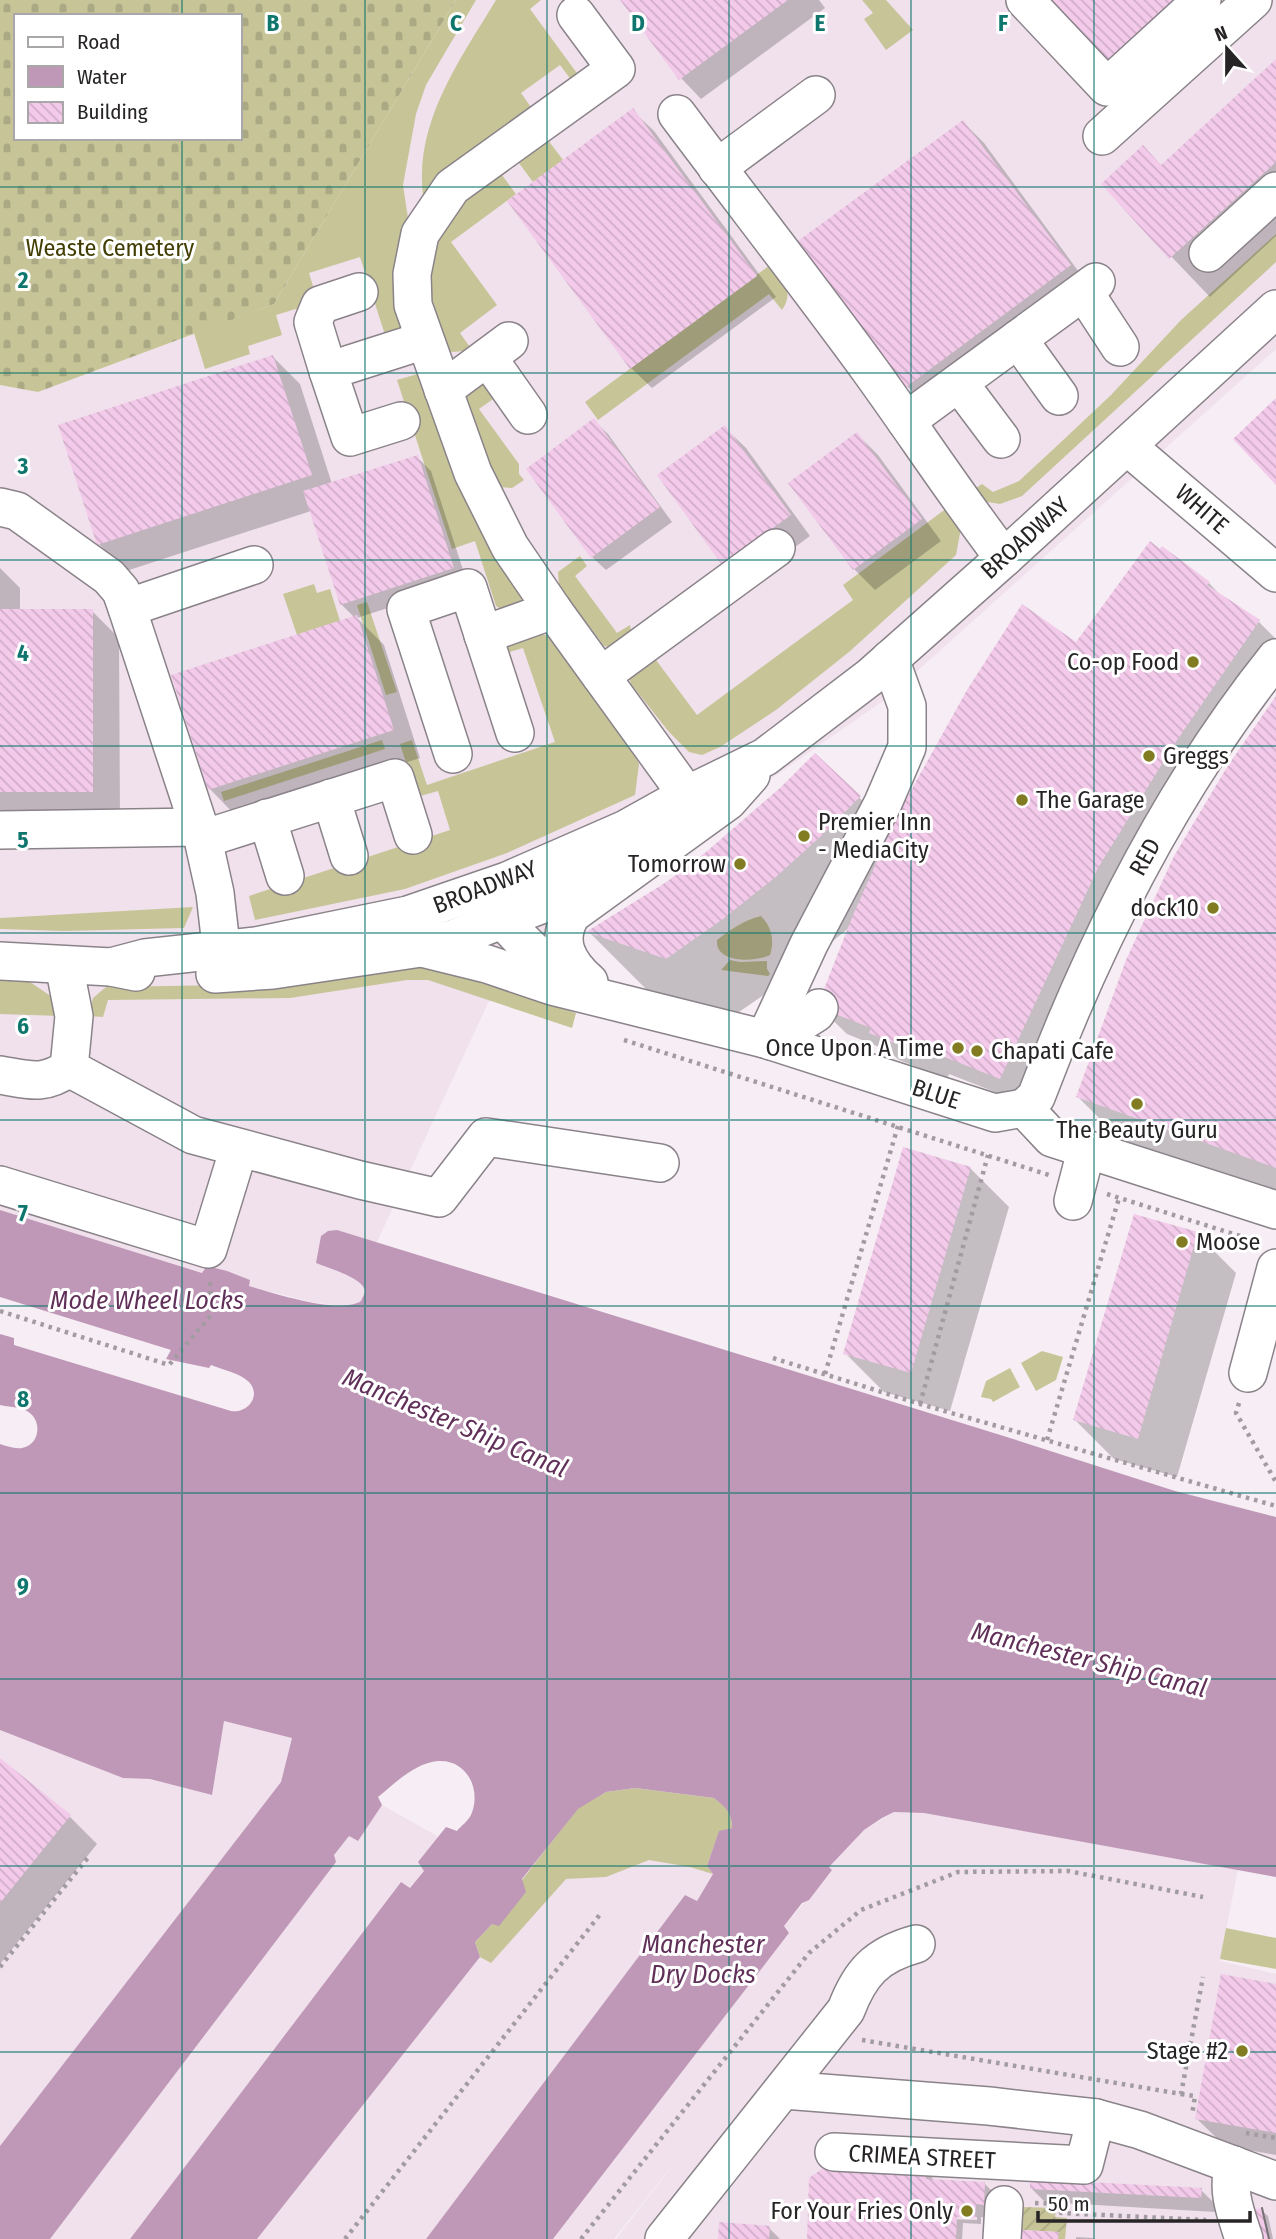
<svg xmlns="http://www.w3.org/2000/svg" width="1276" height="2239" font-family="'Fira Sans Condensed',sans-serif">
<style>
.built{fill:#f0e1ec}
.grass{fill:#c7c598}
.cemetery{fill:url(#cemetery-stones);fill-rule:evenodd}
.garden{fill:url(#garden-furrows)}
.water{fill:#bf98b7}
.shadow{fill:#0003;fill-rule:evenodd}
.building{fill:url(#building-back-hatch)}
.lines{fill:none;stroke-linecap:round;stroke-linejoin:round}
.minor-casing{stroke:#8a8389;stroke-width:40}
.path{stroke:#a29ca1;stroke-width:4.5;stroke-dasharray:3.5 5;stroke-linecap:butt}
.minor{stroke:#fff;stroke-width:37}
.tram{stroke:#757073;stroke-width:2}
.grid{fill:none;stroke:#0f766e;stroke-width:2;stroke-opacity:0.55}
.poi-dot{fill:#817b21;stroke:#fff;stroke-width:2.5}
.labels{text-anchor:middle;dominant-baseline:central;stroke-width:6;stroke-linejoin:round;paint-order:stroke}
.park-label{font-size:24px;fill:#423e03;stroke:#fff}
.street-label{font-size:24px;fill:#272426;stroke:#fff}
.poi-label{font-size:24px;fill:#272426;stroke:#fff;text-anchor:end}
.water-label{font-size:26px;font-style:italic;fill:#613059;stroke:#fff}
.grid-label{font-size:23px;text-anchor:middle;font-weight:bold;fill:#0f766e;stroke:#fff;stroke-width:6;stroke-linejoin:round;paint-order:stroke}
</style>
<defs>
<pattern id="cemetery-stones" width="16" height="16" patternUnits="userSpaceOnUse" patternTransform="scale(1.75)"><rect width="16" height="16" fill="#c7c598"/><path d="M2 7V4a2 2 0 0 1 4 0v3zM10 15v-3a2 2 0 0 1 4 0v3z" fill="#aba983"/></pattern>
<pattern id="garden-furrows" width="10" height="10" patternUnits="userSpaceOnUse" patternTransform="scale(1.75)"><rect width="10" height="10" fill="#c7c598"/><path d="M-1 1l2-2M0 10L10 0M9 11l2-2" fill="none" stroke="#aba983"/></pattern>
<pattern id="building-back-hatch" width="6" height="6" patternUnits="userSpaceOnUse" patternTransform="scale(1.75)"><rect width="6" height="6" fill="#f3caea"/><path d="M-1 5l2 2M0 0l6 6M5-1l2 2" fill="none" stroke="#d0adc9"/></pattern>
</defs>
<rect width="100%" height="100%" fill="#f6eef4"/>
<g class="built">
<polygon points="456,0 1276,0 1276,349 886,699 674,846 592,911 488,1003 376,1244 337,1230 318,1253 316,1263 358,1280 364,1287 365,1293 361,1301 348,1307 311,1302 248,1286 207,1266 202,1273 0,1210 0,385 38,392 274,304"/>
<polygon points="224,1721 292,1737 281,1782 0,2146 0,1730 123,1778 150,1779 211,1795"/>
<polygon points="382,1805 439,1837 419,1862 424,1871 410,1888 400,1883 130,2239 50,2239 335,1862 333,1855 349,1836 358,1841"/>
<polygon points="578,1808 713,1874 697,1901 685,1895 426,2239 257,2239 480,1957 475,1942"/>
<polygon points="894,1812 924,1813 1238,1869 1220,1961 1276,1974 1276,2239 616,2239 686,2148 614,2239 553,2239 789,1933 784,1926 832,1870 828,1867 864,1830"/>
</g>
<g class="grass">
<polygon points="456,0 476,0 426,85 416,114 403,185 409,225 404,332 386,338 360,257 309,273 316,296 312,304 276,315 282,335 248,346 250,354 205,369 194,333 274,304"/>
<path d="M496 0H541L530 9 579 76 572 81 560 65 521 93 533 110 441 175 423 196C414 122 460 60 496 0Z"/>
<polygon points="862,0 886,0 913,30 886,50 864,19 873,13"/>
<polygon points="545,136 563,160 533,182 516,159"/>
<path d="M499 171 516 194 451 242 497 305 460 333 472 350 453 352 444 350C440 333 430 310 428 292 427 282 431 270 433 260 444 216 465 199 499 171Z"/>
<polygon points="1276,234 1276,262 1022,496 1000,504 982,501 973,490 982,484 993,492 1019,481 1060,443 1111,395 1181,320"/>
<path d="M770 265C782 281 795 291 782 310L769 294 598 420 585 402Z"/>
<polygon points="421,373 522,594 521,602 501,609 496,606 475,541 452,549 397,380"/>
<polygon points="484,381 496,397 479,409 519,464 519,474 524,480 512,488 497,487 465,407 465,393"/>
<polygon points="947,508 961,528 956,555 849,652 776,710 720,747 702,755 689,752 669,732 631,684 629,677 645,659 656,660 697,715 853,600 843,585"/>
<polygon points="580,556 587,566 575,576 617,633 630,625 632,636 615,648 604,646 559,586 558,572"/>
<polygon points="314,584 317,593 330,589 340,621 297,635 283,594"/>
<polygon points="367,602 397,692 386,695 357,605"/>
<polygon points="531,635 553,635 623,734 639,764 635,795 507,853 405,889 255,920 249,896 450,830 438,791 417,797 400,744 412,740 427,785 555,742 523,648 500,655 502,645"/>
<polygon points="382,740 385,749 224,801 221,792"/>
<polygon points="193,907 184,928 65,931 0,929 0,918"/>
<path d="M761 916C771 926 775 940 770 955 756 962 715 964 717 940 731 929 744 920 761 916Z"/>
<polygon points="424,960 458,975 576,1013 572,1028 428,980 407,980 290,998 108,1000 103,1017 89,1016 93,998 106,987 226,985"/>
<polygon points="730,960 740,962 767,961 767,969 770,974 768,976 721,970"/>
<polygon points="0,978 27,980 61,1003 60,1016 0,1014"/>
<polygon points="1042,1351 1063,1357 1056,1380 1036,1391 1021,1363"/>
<polygon points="1010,1368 1020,1387 993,1402 991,1399 981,1397 986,1381"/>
<path d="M635 1788 714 1798C726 1807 732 1812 732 1828L719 1832 707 1866 713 1874 690 1867 649 1860 606 1877 566 1879 491 1963 480 1957 475 1942 492 1924 522 1880 578 1808 606 1792Z"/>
<polygon points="1226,1928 1276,1938 1276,1969 1220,1959"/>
</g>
<path class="cemetery" d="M0 0H456L274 304 38 392 0 385ZM16 16H240V138H16Z"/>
<polygon class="garden" points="1022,2207 1056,2208 1055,2217 1067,2218 1065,2239 1058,2239 1058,2232 1021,2230"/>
<path class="water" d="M0 1210 202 1273 207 1266 227 1271 250 1280 249 1286C274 1293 339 1315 361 1301 362 1298 365 1294 365 1291 364 1278 327 1268 316 1263L321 1236 328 1231 337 1230 1010 1438 1175 1491 1276 1517V1877L924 1813 894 1812 882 1818 864 1830 829 1867 832 1870 809 1900 802 1903 784 1926 789 1933 553 2239H426L685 1895 697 1901 713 1874 707 1866 719 1831 732 1828C732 1812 725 1807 714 1798L635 1788 606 1792 578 1809 522 1879 526 1892 499 1926 492 1924 475 1942 480 1957 257 2239H130L401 1882 410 1888 424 1871 418 1862 446 1827 457 1831C461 1826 468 1821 471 1815 482 1790 467 1759 438 1761 415 1763 395 1783 378 1797L382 1805 358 1841 349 1836 334 1855 336 1862 50 2239H0V2146L281 1782 292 1738 224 1721 212 1795 150 1779 123 1778 0 1730V1444C7 1446 14 1449 22 1448 40 1445 43 1420 27 1411 20 1407 9 1407 0 1405V1334L14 1338V1345L231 1411C247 1414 262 1396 249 1382 240 1373 223 1370 211 1365L209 1368 166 1359 171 1350 0 1297Z"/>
<g class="shadow">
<polygon points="623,0 819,0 825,8 701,99 681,78"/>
<polygon points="1276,61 1276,236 1210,297 1103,185 1161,166"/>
<polygon points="633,111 654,131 776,297 652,388 631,368"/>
<polygon points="963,122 984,143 1090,287 928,407 907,386"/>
<polygon points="273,357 300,384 332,484 417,457 431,471 467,582 357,618 384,645 420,758 237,817 210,789 355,618 341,604 311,511 126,571 99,544"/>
<polygon points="594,421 608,434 672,522 606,570 592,557"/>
<polygon points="725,428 746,448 810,536 745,584"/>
<polygon points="857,434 878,455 941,541 875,590 854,569"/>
<polygon points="1163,549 1209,583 1224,599 1259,622 1276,639 1276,664 1200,773 1028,1105 949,1074 947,1079 899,1060 889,1051 847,1034 819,1007 850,927 784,981 729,1019 650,993 589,932 628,909 708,853 782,789 815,755 893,830 1076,644"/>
<polygon points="0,568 20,588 20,611 92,611 119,638 120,819 0,819"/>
<polygon points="1276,699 1276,1210 1146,1165 1078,1097"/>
<polygon points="970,1168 1009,1207 950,1411 884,1392 845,1353"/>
<polygon points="1197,1234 1236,1273 1177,1477 1114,1459 1075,1420"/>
<polygon points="0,1761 70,1817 97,1844 0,1964"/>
<polygon points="1276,1985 1276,2155 1225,2146 1197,2119"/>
<path d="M926 2171 935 2181 984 2183 998 2197 997 2218 981 2217V2224L963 2223 962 2239H809ZM949 2215 977 2217V2220L949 2219Z"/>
<polygon points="1031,2188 1201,2190 1215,2204 1215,2212 1045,2202"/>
<polygon points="1261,2210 1268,2216 1273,2239 1261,2239"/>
<polygon points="769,2228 780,2239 719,2239"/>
<polygon points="1076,2237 1094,2238 1095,2239 1076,2239"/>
</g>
<g class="building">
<polygon points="620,0 788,0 679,80"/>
<polygon points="1041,0 1193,0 1110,76"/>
<polygon points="1276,59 1276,162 1169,259 1101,184 1143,145 1161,165"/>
<polygon points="633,108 757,276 630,369 507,201"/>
<polygon points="963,120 1071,265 906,387 798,241"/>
<polygon points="273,355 312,475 97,545 58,425"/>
<polygon points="1276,398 1276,485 1233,439"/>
<polygon points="594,418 660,507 591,558 526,469"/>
<polygon points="725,425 791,515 722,565 657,475"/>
<polygon points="857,432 922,519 853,570 788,483"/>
<polygon points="418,455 454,568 340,605 303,491"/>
<polygon points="1150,541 1160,549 1162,546 1210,582 1207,585 1260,620 1173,746 1098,868 1000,1079 922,1048 920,1053 869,1033 871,1028 817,1007 853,915 899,812 967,690 1022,604 1076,642"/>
<rect x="0" y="609" width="93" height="183"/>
<polygon points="357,615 394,730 208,790 171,675"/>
<polygon points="1276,696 1276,1168 1076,1097 1126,960 1174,856 1227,767"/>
<polygon points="815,753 861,796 820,837 777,876 723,919 666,959 586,932 668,881 706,852 780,788"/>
<polygon points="903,1147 971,1167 911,1373 843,1354"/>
<polygon points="1134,1214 1198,1232 1138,1439 1073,1420"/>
<polygon points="0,1758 71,1815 0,1903"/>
<polygon points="1221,1974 1276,1984 1276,2133 1195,2119"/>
<polygon points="829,2164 927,2170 926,2179 985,2182 984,2205 976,2204 975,2218 957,2217 956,2239 807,2239 809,2178"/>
<polygon points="1030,2179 1202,2188 1201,2198 1030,2189"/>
<polygon points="1262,2208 1269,2239 1259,2239 1253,2210"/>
<polygon points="719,2222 770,2226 769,2239 718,2239"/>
<polygon points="1021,2230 1059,2232 1058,2239 1020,2239"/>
</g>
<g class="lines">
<g class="minor-casing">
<g id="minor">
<polyline points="1025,0 1107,87 1202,0"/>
<polyline points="576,15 616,69 452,187 420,234 412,274 413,305 473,473 510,547 553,610 687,795"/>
<path d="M677 114C742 201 808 285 872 373 916 434 958 498 1004 558"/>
<polyline points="1102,136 1253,0"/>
<polyline points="717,168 816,95"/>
<polyline points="1208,253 1276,191"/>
<polyline points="1084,292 1120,347"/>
<polyline points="1018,339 1059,396"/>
<polyline points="488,358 528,415"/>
<polyline points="328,371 313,322 320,305 359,292"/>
<polyline points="959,383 1001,439"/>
<polyline points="443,390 509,341"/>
<polyline points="401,421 350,437 328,371 425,340"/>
<polyline points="906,421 1096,282"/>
<polyline points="1127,446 1276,573"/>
<polyline points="0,507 17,511 109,577 121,591 127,608 203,839 215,893 224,972"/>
<polyline points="127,608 254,565"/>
<polyline points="483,635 553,610"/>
<polyline points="601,676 776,548"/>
<polyline points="453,754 406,609 468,588 515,733"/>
<polyline points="331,798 349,856"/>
<polyline points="267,818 285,876"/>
<polyline points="0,830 200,827"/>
<polyline points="203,839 395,778 413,835"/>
<path d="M489 908H494C507 926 536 957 555 968 564 973 573 976 582 979"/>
<polyline points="422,948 487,964 552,986 765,1039 995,1113 1024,1108"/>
<polyline points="0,961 111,967 136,972"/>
<polyline points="64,965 74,1016 69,1068 193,1135 360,1180 439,1198 486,1137 660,1163"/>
<polyline points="111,967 145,958 256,946 408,915 507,881 626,829 687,795 765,757 870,677 1004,558 1276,309"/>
<polyline points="215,974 273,970 421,948 455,938 548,902 663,834"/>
<path d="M589 982C567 963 555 940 572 914L728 801 751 775"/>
<polyline points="765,1039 809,944 883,803 907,747 907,706 890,659"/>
<polyline points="771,1041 816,1013 819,1008"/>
<path d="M0 1075C30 1080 43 1086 69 1068"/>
<path d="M1024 1108 1036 1097C1095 941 1171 789 1276 658"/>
<polyline points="1024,1108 1052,1138 1276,1210"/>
<polyline points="0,1185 208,1249 239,1148"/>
<polyline points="1073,1201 1086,1151"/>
<polyline points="1248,1373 1276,1268"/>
<polyline points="784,2090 989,2106 1096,2118 1140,2130 1276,2181"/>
<polyline points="834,2152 1084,2165 1096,2118"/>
<path d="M1234 2165C1226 2191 1236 2214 1244 2239"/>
<path d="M664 2239 846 2010C860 1973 876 1955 916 1944"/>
<polyline points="1002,2239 1004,2205"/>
</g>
</g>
<g class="path">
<polyline points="624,1040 1049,1175"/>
<polyline points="1107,1194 1259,1242"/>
<polyline points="0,1311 169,1365 211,1315 210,1279"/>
<polyline points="773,1358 920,1404 1276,1506"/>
<polyline points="825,1374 898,1126"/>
<polyline points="1239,1403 1236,1413 1276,1482"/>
<polyline points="920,1404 988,1155"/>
<polyline points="1047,1440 1119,1198"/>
<polyline points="0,1967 90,1855"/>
<polyline points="862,2040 1181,2094 1203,1977"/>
<polyline points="1181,2094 1195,2096 1192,2115"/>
<polyline points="1246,2133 1276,2138"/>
<polyline points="1035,2203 1062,2204 1061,2213 1206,2220"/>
<polyline points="345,2239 602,1912"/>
<polyline points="581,2239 809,1953 861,1910 958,1872 1068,1871 1203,1897"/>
</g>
<use href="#minor" class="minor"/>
<polyline class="tram" points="1262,2208 1269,2239"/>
</g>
<path class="grid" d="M182 0V16M365 0V2239M547 0V2239M729 0V2239M911 0V2239M1094 0V2239M182 138V2239M0 187H1276M0 373H1276M0 560H1276M0 746H1276M0 933H1276M0 1120H1276M0 1306H1276M0 1493H1276M0 1679H1276M0 1866H1276M0 2052H1276"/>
<g class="poi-dot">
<circle cx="1193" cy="662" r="7"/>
<circle cx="1149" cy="756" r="7"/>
<circle cx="1022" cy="800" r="7"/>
<circle cx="804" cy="836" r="7"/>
<circle cx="740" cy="864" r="7"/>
<circle cx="1213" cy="908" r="7"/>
<circle cx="958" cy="1048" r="7"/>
<circle cx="977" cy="1051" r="7"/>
<circle cx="1137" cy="1104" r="7"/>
<circle cx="1182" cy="1242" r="7"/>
<circle cx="1242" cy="2051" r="7"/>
<circle cx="967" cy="2211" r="7"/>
</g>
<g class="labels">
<g class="park-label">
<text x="110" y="248">Weaste Cemetery</text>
</g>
<g class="street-label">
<text transform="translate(1202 509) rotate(41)">WHITE</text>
<text transform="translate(1025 538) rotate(-42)">BROADWAY</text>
<text transform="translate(1145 857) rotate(-61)">RED</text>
<text transform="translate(485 887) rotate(-21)">BROADWAY</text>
<text transform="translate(936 1094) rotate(18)">BLUE</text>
<text transform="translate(922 2157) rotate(3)">CRIMEA STREET</text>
</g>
<g class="poi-label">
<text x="1179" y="662">Co-op Food</text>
<text x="1163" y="756" text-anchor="start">Greggs</text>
<text x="1036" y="800" text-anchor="start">The Garage</text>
<text x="818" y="822" text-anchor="start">Premier Inn<tspan x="818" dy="28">- MediaCity</tspan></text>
<text x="726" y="864">Tomorrow</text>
<text x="1199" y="908">dock10</text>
<text x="944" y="1048">Once Upon A Time</text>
<text x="991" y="1051" text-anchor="start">Chapati Cafe</text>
<text x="1137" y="1130" text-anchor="middle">The Beauty Guru</text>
<text x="1196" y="1242" text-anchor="start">Moose</text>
<text x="1228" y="2051">Stage #2</text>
<text x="953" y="2211">For Your Fries Only</text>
</g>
<g class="water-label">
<text x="147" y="1300">Mode Wheel Locks</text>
<text transform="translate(455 1423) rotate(23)">Manchester Ship Canal</text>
<text transform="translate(1089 1660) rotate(14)">Manchester Ship Canal</text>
<text x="703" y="1944">Manchester<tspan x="703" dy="30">Dry Docks</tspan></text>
</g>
</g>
<g class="grid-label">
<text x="273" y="31">B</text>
<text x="456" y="31">C</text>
<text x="638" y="31">D</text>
<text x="820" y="31">E</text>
<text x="1003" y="31">F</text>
<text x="23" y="288">2</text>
<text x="23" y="474">3</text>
<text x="23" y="661">4</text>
<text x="23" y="848">5</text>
<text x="23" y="1034">6</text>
<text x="23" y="1221">7</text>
<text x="23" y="1407">8</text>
<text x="23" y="1594">9</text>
</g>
<rect x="14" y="14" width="228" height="126" fill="#ffffff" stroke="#a9a7a8" stroke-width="2"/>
<rect x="28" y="37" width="35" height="10" fill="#ffffff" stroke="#a9a7a8" stroke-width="2"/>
<text x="77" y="49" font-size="21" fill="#272426">Road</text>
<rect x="28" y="66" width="35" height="21" fill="#bf98b7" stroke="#a9a7a8" stroke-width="2"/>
<text x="77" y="84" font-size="21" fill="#272426">Water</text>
<rect x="28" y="102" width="35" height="21" fill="url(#building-back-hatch)" stroke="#a9a7a8" stroke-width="2"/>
<text x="77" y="119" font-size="21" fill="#272426">Building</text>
<g transform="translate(1227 49) rotate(339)" stroke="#ffffff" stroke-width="5" paint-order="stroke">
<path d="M0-5L12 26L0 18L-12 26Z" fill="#272426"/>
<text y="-10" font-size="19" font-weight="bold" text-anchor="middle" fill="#272426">N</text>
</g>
<path d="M1038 2211v10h212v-10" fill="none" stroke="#272426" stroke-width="3.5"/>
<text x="1048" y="2211" font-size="21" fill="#272426" stroke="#ffffff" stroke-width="5" paint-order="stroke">50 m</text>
</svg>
